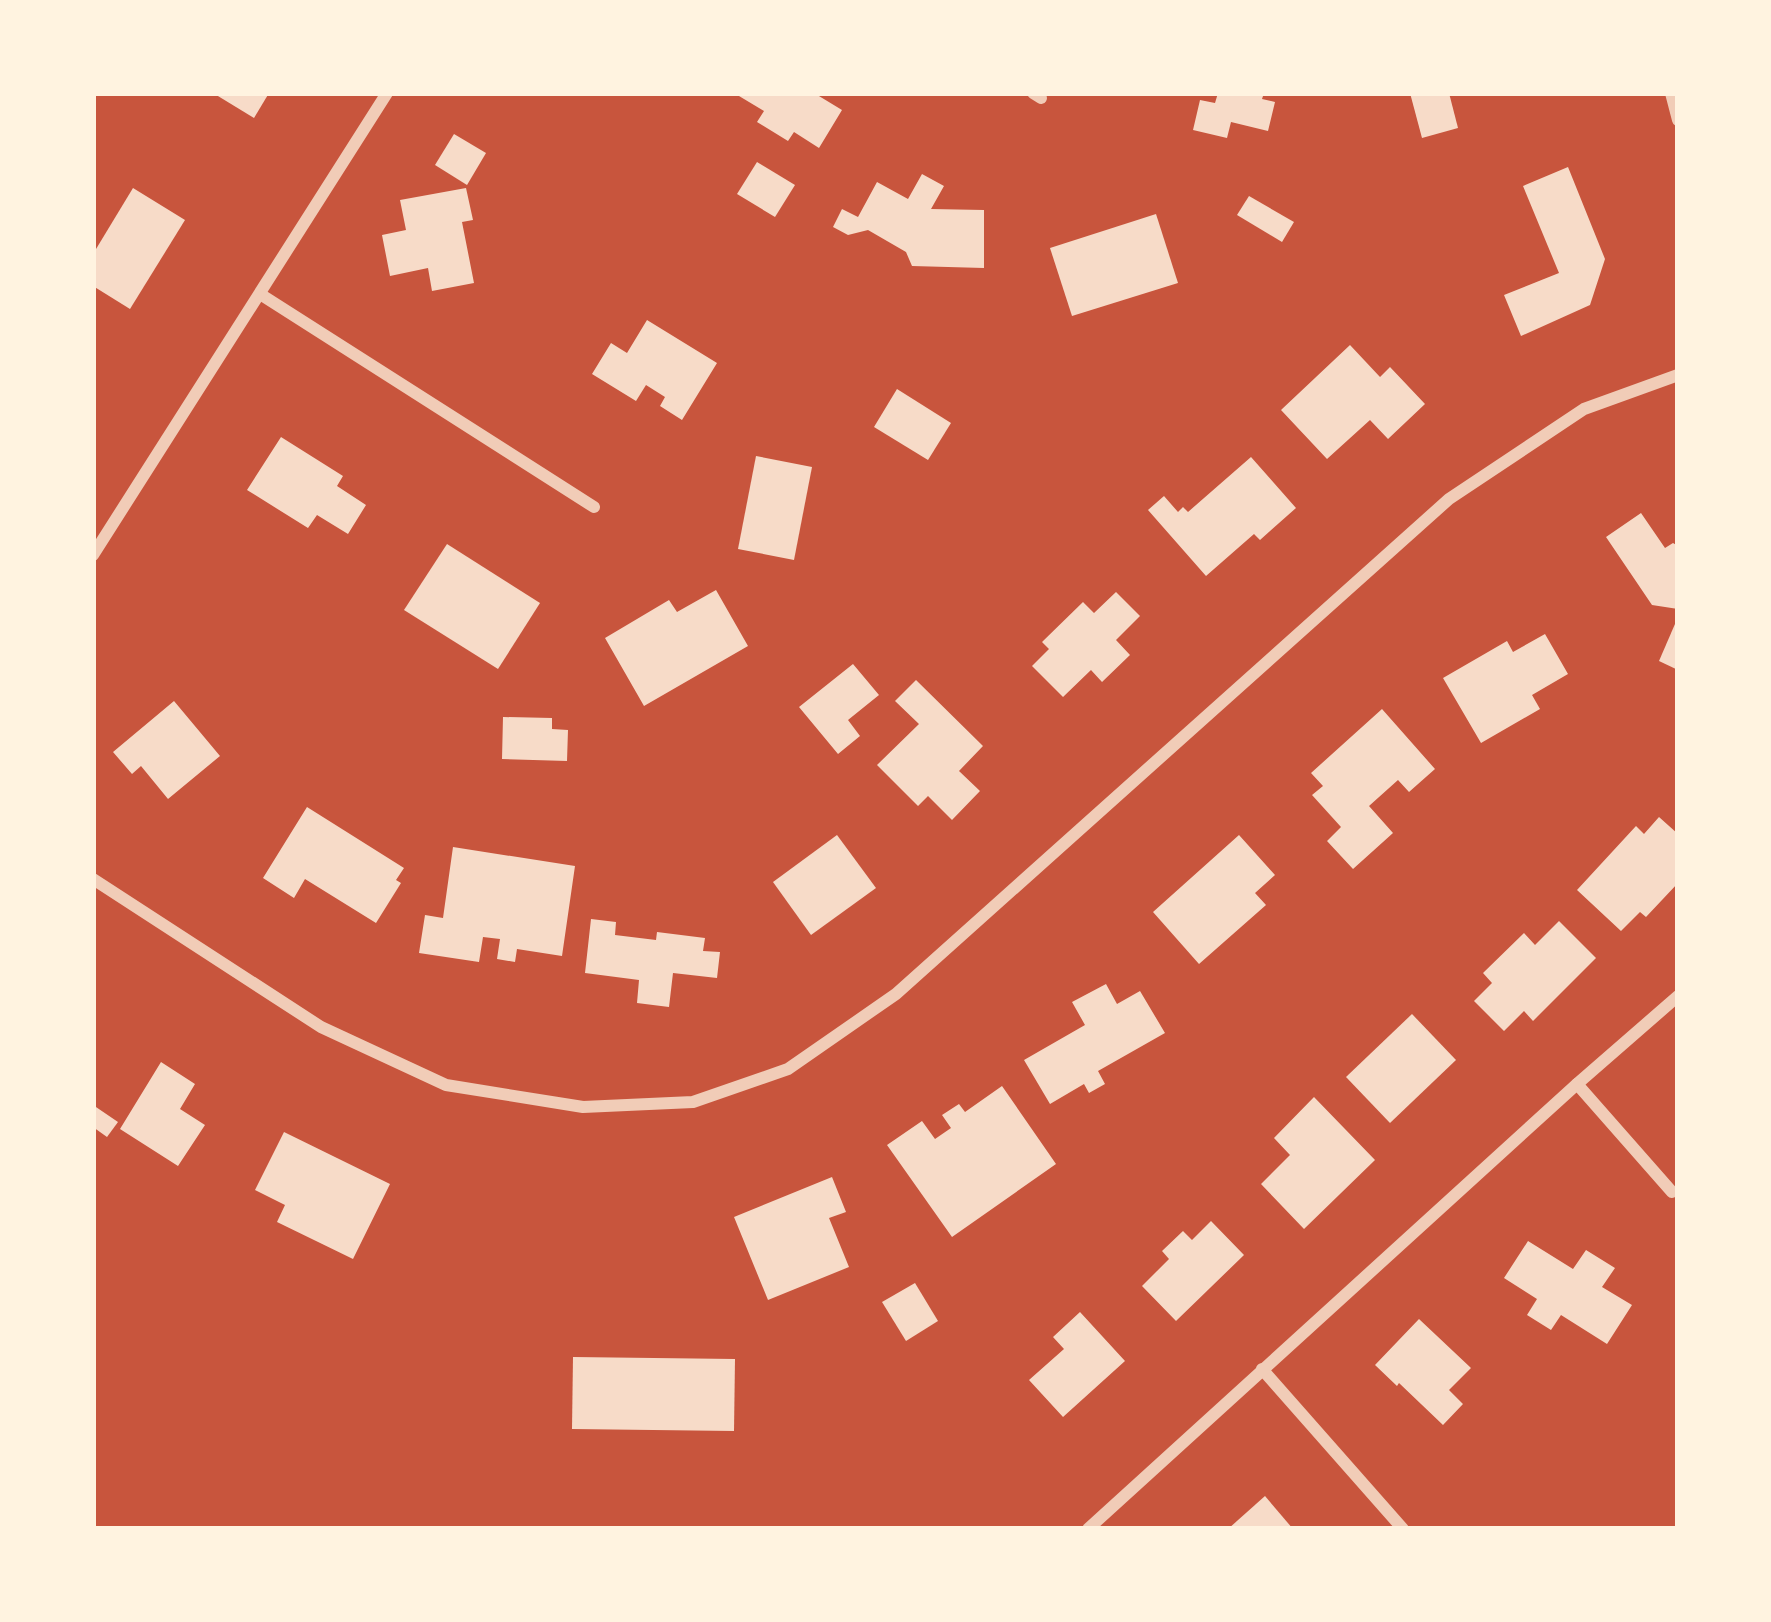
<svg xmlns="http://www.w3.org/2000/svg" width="1771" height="1622" font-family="'Roboto Condensed',sans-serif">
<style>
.building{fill:#f7dbc8}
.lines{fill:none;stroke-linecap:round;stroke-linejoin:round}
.minor{stroke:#f1ccb7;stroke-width:12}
</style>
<rect width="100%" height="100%" fill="#c8553d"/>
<g class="building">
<polygon points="213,93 269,93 254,118"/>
<polygon points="734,93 814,93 842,110 819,148 794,132 788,141 757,122 764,111"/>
<polygon points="1218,93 1264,93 1262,99 1275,102 1268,131 1231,122 1227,138 1193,130 1200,100 1215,103"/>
<polygon points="1410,93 1449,93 1458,128 1422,138"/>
<polygon points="454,134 486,153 467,185 435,165"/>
<polygon points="757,162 795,185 775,217 737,194"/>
<polygon points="1568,167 1605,259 1590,305 1521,336 1504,295 1559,273 1523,186"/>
<polygon points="922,174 944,186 931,209 984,210 984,268 912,266 906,252 868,230 848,235 833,227 842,209 858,217 877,182 908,199"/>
<polygon points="133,188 185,220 130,309 93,286 93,254"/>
<polygon points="466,188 473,220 462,222 474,283 432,291 428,268 390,276 382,235 406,230 400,200"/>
<polygon points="1249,196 1294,222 1282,242 1237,215"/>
<polygon points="1156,214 1178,283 1072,316 1050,248"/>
<polygon points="647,320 717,363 682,420 660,406 665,397 646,385 636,401 592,374 611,343 627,353"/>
<polygon points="1350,345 1380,377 1390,367 1425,404 1388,439 1370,420 1327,459 1281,410"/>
<polygon points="897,389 951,423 928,460 874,427"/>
<polygon points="281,437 343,476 337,486 366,505 348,534 317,515 308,528 247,490"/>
<polygon points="756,456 812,467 794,560 738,549"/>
<polygon points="1251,457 1296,508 1260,540 1254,534 1206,576 1148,510 1164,496 1178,512 1183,507 1188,512"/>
<polygon points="1641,513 1665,548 1673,543 1678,546 1678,609 1652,605 1606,537"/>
<polygon points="447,544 540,603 498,669 404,610"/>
<polygon points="716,590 748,646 644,706 605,638 669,600 677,612"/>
<polygon points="1116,592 1140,616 1116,640 1130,655 1102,682 1091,670 1063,697 1032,666 1049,649 1042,642 1083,602 1094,613"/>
<polygon points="1678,617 1678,670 1659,661"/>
<polygon points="1545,634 1568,674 1532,695 1540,709 1481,743 1443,678 1507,641 1513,652"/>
<polygon points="853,664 879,695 848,720 860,736 838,754 799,707"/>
<polygon points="916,680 983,746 959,771 980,791 952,820 928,796 918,806 877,765 919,724 895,701"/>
<polygon points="174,701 220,756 168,799 141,766 132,774 113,752"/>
<polygon points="1382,709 1435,769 1409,792 1398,780 1369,806 1393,833 1353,869 1327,841 1341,827 1312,795 1323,786 1311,773"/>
<polygon points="503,717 552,718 552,729 568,730 567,761 502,759"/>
<polygon points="307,807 404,868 396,880 401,883 376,923 305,879 294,898 263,878"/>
<polygon points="1659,817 1678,834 1678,883 1646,917 1640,912 1621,931 1577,890 1636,826 1644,834"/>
<polygon points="837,835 876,888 811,935 773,882"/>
<polygon points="1239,835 1275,875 1255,893 1266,905 1199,964 1153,912"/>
<polygon points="453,847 575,866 562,956 517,949 515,962 497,959 500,939 483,937 479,962 419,953 425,915 443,918"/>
<polygon points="591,919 616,922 615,935 656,940 657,932 705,938 703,951 720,952 717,978 673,973 669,1007 637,1003 639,980 585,973"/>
<polygon points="1559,921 1596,958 1533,1021 1524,1011 1504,1031 1474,1001 1492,983 1483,973 1524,933 1535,945"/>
<polygon points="1106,984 1117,1004 1140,991 1165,1033 1098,1071 1105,1084 1089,1093 1084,1084 1050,1104 1024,1060 1085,1025 1072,1002"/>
<polygon points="1412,1014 1456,1060 1390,1123 1346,1077"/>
<polygon points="161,1062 195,1084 180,1109 205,1125 178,1166 120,1129"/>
<polygon points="1002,1086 1056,1164 952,1237 887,1145 922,1121 935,1139 951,1128 942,1115 959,1104 965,1112"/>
<polygon points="1314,1097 1375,1160 1304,1229 1261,1184 1290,1155 1274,1138"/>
<polygon points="93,1105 118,1122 107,1137 93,1127"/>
<polygon points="284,1132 390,1184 353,1259 277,1222 285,1205 255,1190"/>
<polygon points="832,1177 846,1212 829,1218 849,1267 768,1300 734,1217"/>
<polygon points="1211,1221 1244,1255 1176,1321 1142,1286 1169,1259 1162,1251 1183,1231 1192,1240"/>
<polygon points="1528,1241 1573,1269 1586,1250 1615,1268 1602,1287 1632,1305 1607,1344 1561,1315 1551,1330 1527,1315 1537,1299 1504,1278"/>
<polygon points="915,1283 938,1321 906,1341 882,1302"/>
<polygon points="1080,1312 1125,1361 1063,1417 1029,1380 1064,1349 1053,1337"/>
<polygon points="1419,1319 1471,1368 1449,1390 1463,1404 1443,1425 1399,1383 1397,1386 1375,1365"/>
<polygon points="573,1357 735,1359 734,1431 572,1429"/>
<polygon points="1265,1496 1293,1529 1228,1529"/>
</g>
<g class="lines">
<g class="minor">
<polyline points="1033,93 1041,98"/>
<polyline points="1671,93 1678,120"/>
<polyline points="260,294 594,507"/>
<polyline points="93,555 387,93"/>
<polyline points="93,879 321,1027 446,1085 583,1107 693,1102 788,1069 896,994 1449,499 1584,409 1678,375"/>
<polyline points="1577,1084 1672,1192"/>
<polyline points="1262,1369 1403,1529"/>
<polyline points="1088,1529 1577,1084 1678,996"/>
</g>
</g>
<rect width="1771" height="1622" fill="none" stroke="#fff3e0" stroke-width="192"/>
</svg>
